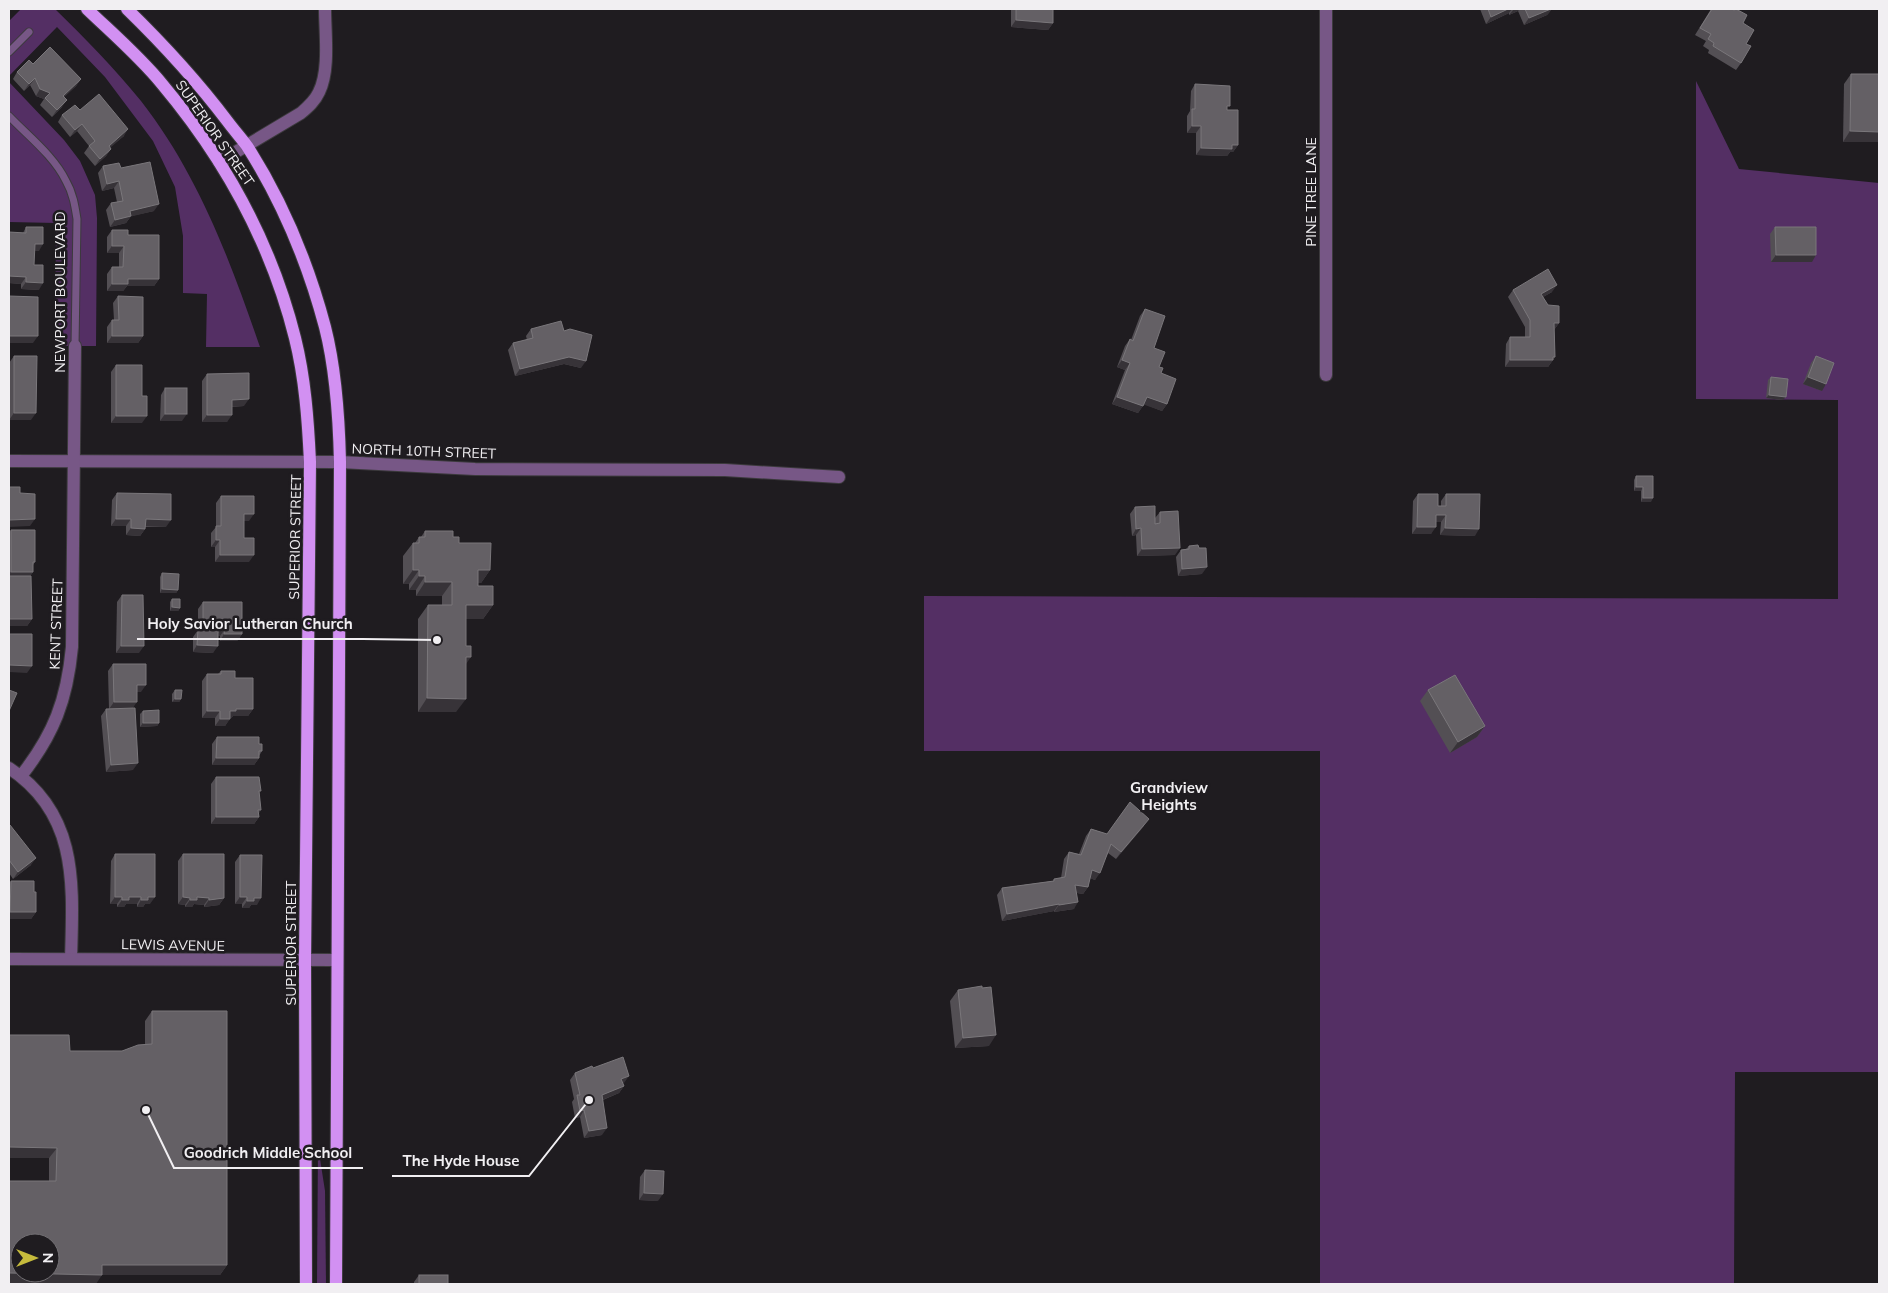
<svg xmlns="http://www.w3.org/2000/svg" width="1888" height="1293" font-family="Mulish,sans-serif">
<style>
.green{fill:#542f64}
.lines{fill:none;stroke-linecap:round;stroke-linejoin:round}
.lane-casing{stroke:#3c3a3d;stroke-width:9}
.street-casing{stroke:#3c3a3d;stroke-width:14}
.primary-casing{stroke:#3c3a3d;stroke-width:14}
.lane{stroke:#775786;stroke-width:7}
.street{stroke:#775786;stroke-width:12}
.primary{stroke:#d290f2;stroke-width:12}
.wall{fill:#534f54}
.shaded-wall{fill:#373338}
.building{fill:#646065;stroke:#7a777b;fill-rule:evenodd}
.labels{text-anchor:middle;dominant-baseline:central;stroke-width:5;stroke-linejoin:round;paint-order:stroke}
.street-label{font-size:14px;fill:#f1eff2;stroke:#1f1c20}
.neighbourhood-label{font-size:15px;font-weight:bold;fill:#f1eff2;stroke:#1f1c20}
.leader{fill:none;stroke:#f1eff2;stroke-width:2}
.callout-dot{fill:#f1eff2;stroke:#1f1c20;stroke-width:2}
.callout-label{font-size:15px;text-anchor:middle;font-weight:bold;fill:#f1eff2;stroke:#1f1c20;stroke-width:5;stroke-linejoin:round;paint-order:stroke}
</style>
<rect width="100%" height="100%" fill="#1f1c20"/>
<g class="green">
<path d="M21 9H55C85 38 114 68 141 101 198 174 230 260 260 347H206L207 294 183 293V236L175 187 153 141 105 77 57 27 9 76V21Z"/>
<polygon points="1696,81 1739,169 1879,183 1879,1072 1735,1072 1734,1284 1320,1284 1320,751 924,751 924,596 1838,599 1838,400 1696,399"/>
<polygon points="9,82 64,140 80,161 95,195 97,218 96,346 55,346 56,223 9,222"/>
<polygon points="318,1146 325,1191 326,1284 317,1284"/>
</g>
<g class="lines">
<g class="lane-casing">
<g id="lane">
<polyline points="9,52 29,32"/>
<path d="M9 116C28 136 54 156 66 181 73 193 75 206 77 219L75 346"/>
</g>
</g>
<g class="street-casing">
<g id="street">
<path d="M219 162 301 113C308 107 315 101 319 92 330 70 325 33 325 9"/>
<polyline points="1326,375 1326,9"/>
<polyline points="9,461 340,462 475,469 725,470 839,477"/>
<path d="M9 768C79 814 73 885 71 959"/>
<path d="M21 776C54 734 67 700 72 647L75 346"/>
<polyline points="9,959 337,960"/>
</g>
</g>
<g class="primary-casing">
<g id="primary">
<path d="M87 9C112 33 140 57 162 84 225 159 271 242 295 338 305 378 308 420 310 462L305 961 306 1284"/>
<path d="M127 9C164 45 197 81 228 122 234 130 241 138 247 146 282 201 308 263 325 327 336 370 339 417 340 462L336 1284"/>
</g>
</g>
<use href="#lane" class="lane"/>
<use href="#street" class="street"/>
<use href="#primary" class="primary"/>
</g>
<g class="wall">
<polygon points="1011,9 1053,9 1053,23 1048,30 1011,27"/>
<polygon points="1480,9 1552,9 1547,15 1524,25 1518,11 1509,15 1509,13 1486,24"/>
<polygon points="1711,9 1732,9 1743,23 1746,44 1741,63 1736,70 1708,53 1709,50 1703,46 1706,41 1695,35"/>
<polygon points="33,64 81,79 76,86 64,97 62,107 52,117 40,105 44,99 36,96 30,85 24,91 13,79 17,72"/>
<polygon points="1851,74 1878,142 1843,142 1844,84"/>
<polygon points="1195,84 1227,110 1238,145 1233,152 1230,152 1227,156 1196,155 1196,133 1187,133 1187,116 1190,111 1191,91"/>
<polygon points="80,110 124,136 110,147 111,149 106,156 95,166 84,153 89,146 77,131 70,137 58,122 62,115"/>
<polygon points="103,166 121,168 154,211 131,216 126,223 110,227 106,210 111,203 117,202 114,188 102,191 98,173"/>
<polygon points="26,227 39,251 34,251 34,265 39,290 21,289 21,284 9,283 9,232 23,233"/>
<polygon points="1775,227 1812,262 1771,262 1770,234"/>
<polygon points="112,230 128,235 159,279 154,286 127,286 123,291 107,291 107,274 112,267 119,267 119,253 107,253 107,237"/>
<polygon points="1513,290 1552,292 1543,297 1559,323 1554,330 1555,357 1548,367 1505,367 1506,344 1510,337 1525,337 1525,327 1508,297"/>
<polygon points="118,296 143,336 138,343 107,343 107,327 112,320 114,320 113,303"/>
<polygon points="1145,309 1154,348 1159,367 1167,404 1162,411 1144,404 1138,413 1112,404 1125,370 1117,367 1125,346 1130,339 1131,340 1140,316"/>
<polygon points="531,329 564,331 581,368 564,364 515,376 508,350 513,343 527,340 526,336"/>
<polygon points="14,356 31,420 9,420 9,363"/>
<polygon points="1816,356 1822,391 1803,384 1811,363"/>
<polygon points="116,365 142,396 142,423 111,423 111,372"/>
<polygon points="207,374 244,406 232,407 227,422 202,422 202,381"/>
<polygon points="1771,377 1783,400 1766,398 1768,380"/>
<polygon points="165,388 182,421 160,421 161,395"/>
<polygon points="1636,476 1653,476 1651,502 1641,502 1641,491 1634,491 1634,480"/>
<polygon points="117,493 166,527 145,527 145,529 140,536 126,535 126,526 111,526 112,500"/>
<polygon points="1418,494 1438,506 1441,506 1441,501 1446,494 1475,536 1440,535 1441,522 1436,522 1431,534 1412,534 1413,501"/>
<polygon points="221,496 249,521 244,521 244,538 249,562 215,562 215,547 211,547 211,533 216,527 216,503"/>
<polygon points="1135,507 1155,518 1160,512 1175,555 1137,556 1136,535 1132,536 1130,514"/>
<polygon points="11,530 35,562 33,565 33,572 30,576 32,619 27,626 9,626 9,533"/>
<polygon points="425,531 453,537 459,543 490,570 481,583 478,583 478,586 493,605 483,619 466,619 466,664 456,712 418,712 418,619 428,605 442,605 442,596 416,596 416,590 409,590 409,584 403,584 403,556 413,543 415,543 419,537 421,537"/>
<polygon points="1189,546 1202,574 1178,576 1176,557 1181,550 1186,549"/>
<polygon points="162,573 178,590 176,593 160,593 160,577"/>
<polygon points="122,595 139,653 116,653 117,602"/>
<polygon points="172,599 180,608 178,611 170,611 170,602"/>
<polygon points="203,602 242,634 237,641 220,641 220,636 218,636 213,653 193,652 193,637 198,630 198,609"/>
<polygon points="113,664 141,692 137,692 133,708 133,770 106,772 101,716 106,709 109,709 108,671"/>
<polygon points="221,671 235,678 253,709 248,716 233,716 231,718 230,718 225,726 215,726 215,718 202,718 202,681 207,674 218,674"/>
<polygon points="175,690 181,699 179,702 172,702 172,694"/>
<polygon points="1428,690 1485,726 1477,737 1450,753 1420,701"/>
<polygon points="143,711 159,723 157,726 140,727 140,714"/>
<polygon points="217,737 259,744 262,751 259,756 259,758 254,765 212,765 212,744"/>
<polygon points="216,777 259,794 259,817 254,824 211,824 211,784"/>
<polygon points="9,826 31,865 13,879 9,873"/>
<polygon points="1144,826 1116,859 1108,853 1095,880 1090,878 1088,887 1083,894 1077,893 1074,909 1054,912 1054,911 1002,921 997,895 1002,888 1053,881 1054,879 1061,878 1064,859 1069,852 1079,854 1086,836 1091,829 1107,834"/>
<polygon points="115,854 150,904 145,904 143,907 137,907 137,904 126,904 124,907 117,907 117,904 110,904 111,861"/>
<polygon points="183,854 224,898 219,905 204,907 204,905 194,904 192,907 185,907 185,905 178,904 178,861"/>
<polygon points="240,855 257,905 251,905 249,908 242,908 242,904 235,904 235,862"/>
<polygon points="11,881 34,892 36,912 31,919 9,919 9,884"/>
<polygon points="958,990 989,1046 955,1048 950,1001"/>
<polygon points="152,1011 227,1265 220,1275 102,1275 32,1284 9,1284 9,1181 49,1181 49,1158 70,1051 122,1051 145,1045 145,1021"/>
<polygon points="593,1068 624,1083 623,1083 624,1086 619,1093 603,1100 602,1135 584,1138 580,1117 575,1118 572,1102 574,1099 570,1080 575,1073"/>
<polygon points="645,1170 658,1201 639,1200 640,1177"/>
<polygon points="419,1275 448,1284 414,1284 414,1282"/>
</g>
<g class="shaded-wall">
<polygon points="1508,9 1512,9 1509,13 1486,24 1491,17"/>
<polygon points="1514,9 1520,9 1518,11 1509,15"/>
<polygon points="1551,9 1552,9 1547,15 1524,25 1529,18"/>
<polygon points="1016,20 1053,23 1048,30 1011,27"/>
<polygon points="35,78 30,85 24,91 29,84"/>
<polygon points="81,79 76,86 58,103 63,96"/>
<polygon points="40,89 50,93 44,99 36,96"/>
<polygon points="67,100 62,107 52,117 57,110"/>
<polygon points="82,124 77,131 70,137 75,130"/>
<polygon points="1192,126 1201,126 1196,133 1187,133"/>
<polygon points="128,129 124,136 104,153 109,146"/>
<polygon points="1850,131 1879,132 1879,140 1878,142 1843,142"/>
<polygon points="1232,145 1238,145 1233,152 1230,152 1227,156 1196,155 1201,148"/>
<polygon points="111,149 106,156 95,166 100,159"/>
<polygon points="119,181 114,188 102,191 107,184"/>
<polygon points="159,204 154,211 125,218 130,211"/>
<polygon points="131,216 126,223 110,227 115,220"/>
<polygon points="35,244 43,244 39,251 30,251"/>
<polygon points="112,246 124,246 119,253 107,253"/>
<polygon points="1776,255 1816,255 1812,262 1771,262"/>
<polygon points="9,276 26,277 21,284 9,283"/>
<polygon points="128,279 159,279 154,286 127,286 123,291 107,291 112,284"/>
<polygon points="26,282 43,283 39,290 21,289"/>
<polygon points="1557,285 1552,292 1536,301 1541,294"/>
<polygon points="1554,323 1559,323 1554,330"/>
<polygon points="9,336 38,336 33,343 9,343"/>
<polygon points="112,336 143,336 138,343 107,343"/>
<polygon points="569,357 586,361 581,368 564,364 515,376 520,369"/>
<polygon points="1555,357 1548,367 1505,367 1510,360"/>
<polygon points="1122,360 1130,363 1125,370 1117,367"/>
<polygon points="1808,377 1826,384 1822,391 1803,384"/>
<polygon points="1769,395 1786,397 1783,400 1766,398"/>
<polygon points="1117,397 1143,406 1138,413 1112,404"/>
<polygon points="1147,397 1167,404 1162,411 1142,404"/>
<polygon points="249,399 244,406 227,407 232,400"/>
<polygon points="14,413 36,413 31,420 9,420"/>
<polygon points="165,414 187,414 182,421 160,421"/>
<polygon points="207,415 232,415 227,422 202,422"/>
<polygon points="116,416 147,416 142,423 111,423"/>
<polygon points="1636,487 1643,487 1641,491 1634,491"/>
<polygon points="1643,498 1653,498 1651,502 1641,502"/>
<polygon points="244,514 254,514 249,521 239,521"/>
<polygon points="1436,515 1446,515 1441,522 1432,522"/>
<polygon points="35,519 30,526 9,527 9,520"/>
<polygon points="116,519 131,519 126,526 111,526"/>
<polygon points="146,519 171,520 166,527 141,526"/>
<polygon points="1417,527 1436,527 1431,534 1412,534"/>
<polygon points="131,528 145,529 140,536 126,535"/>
<polygon points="1141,528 1136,535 1132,536 1136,529"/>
<polygon points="1445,528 1479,529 1475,536 1440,535"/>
<polygon points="216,540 220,540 215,547 211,547"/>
<polygon points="1180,548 1175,555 1137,556 1142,549"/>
<polygon points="220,555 254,555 249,562 215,562"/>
<polygon points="1207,567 1202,574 1178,576 1182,569"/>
<polygon points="413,570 419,570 409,584 403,584"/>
<polygon points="478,570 490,570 481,583 468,583"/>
<polygon points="11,572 33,572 28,579 9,579 9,575"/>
<polygon points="419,576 425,576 416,590 409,590"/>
<polygon points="425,582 452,582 442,596 416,596"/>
<polygon points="162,589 178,590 176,593 160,593"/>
<polygon points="466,605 493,605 483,619 456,619"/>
<polygon points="172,607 180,608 178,611 170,611"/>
<polygon points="9,619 32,619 27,626 9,626"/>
<polygon points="203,625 221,625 216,632 198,632"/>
<polygon points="221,629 225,629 220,636 216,636"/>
<polygon points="224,634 242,634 237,641 220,641"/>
<polygon points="197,645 218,646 213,653 193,652"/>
<polygon points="121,646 144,646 139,653 116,653"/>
<polygon points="466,657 471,657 461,671"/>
<polygon points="9,665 32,666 27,673 9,672"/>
<polygon points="137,685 146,685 141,692 132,692"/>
<polygon points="427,698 466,699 456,712 418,712"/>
<polygon points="175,699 181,699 179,702 172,702"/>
<polygon points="114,702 137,702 132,709 109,709"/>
<polygon points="236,709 253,709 248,716 233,716 231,718 225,718 230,711"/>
<polygon points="207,711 220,711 215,718 202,718"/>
<polygon points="220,719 230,719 225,726 215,726"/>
<polygon points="143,723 159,723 157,726 140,727"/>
<polygon points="1485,726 1477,737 1450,753 1458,742"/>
<polygon points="216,758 259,758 254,765 212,765"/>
<polygon points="138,763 133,770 106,772 111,765"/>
<polygon points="258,810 261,810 257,817 259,817 254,824 211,824 216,817"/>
<polygon points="1149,819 1144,826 1116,859 1121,852"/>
<polygon points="36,858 31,865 13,879 18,872"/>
<polygon points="1092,870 1100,873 1095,880 1087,877"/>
<polygon points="1075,885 1088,887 1083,894 1071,892"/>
<polygon points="115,897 122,897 117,904 110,904"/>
<polygon points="129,897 141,897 137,904 126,904 124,907 117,907 122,900"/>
<polygon points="148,897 155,897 150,904 145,904 143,907 137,907 141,900"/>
<polygon points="183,897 190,898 185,905 178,904"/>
<polygon points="197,897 209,898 204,905 194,904 192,907 185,907 190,900"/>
<polygon points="240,897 247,897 242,904 235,904"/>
<polygon points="224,898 219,905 204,907 209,900"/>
<polygon points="254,898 261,898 257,905 251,905 249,908 242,908 247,901"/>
<polygon points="1078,902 1074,909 1054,912 1059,905"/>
<polygon points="1059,904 1054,911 1002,921 1007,914"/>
<polygon points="10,912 36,912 31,919 9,919 9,915"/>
<polygon points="996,1035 989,1046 955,1048 963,1038"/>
<polygon points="629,1076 624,1083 616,1086 621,1079"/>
<polygon points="624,1086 619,1093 597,1102 602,1095"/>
<polygon points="584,1110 580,1117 575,1118 580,1111"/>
<polygon points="607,1128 602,1135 584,1138 589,1131"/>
<polygon points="9,1147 57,1148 49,1158 9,1158"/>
<polygon points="644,1193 663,1194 658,1201 639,1200"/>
<polygon points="102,1265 227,1265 220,1275 101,1275 102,1275 96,1284 9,1284 9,1273"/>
</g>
<g class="building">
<polygon points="1016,9 1053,9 1053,23 1016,20"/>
<polygon points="1488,9 1508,9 1491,17"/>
<polygon points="1525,9 1551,9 1529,18"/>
<polygon points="1712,9 1732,9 1734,10 1736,9 1747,15 1743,23 1754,30 1746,44 1751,46 1741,63 1713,46 1714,43 1708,39 1711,34 1700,28"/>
<polygon points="50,47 81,79 63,96 67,100 57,110 45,98 50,93 40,89 35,78 29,84 17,72 29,60 33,64"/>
<polygon points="1851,74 1879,74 1879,132 1850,131"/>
<polygon points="1195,84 1230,86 1230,106 1227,106 1227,110 1238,110 1238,145 1232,145 1232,149 1201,148 1201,126 1192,126 1192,109 1195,109"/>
<polygon points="99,94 128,129 109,146 111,149 100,159 89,146 95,141 82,124 75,130 62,115 75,105 80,110"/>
<polygon points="150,162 159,204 130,211 131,216 115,220 111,203 123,201 119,181 107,184 103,166 119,163 121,168"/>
<polygon points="26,227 43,227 43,244 35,244 34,265 43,265 43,283 26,282 26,277 9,276 9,232 26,233"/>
<polygon points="1775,227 1816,227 1816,255 1776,255"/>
<polygon points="112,230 128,230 128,235 159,235 159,279 128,279 128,284 112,284 112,267 123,267 124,246 112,246"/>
<polygon points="1548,269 1557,285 1541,294 1548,305 1559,306 1559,323 1554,323 1555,357 1553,357 1553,360 1510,360 1510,337 1530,337 1530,320 1513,290"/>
<polygon points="9,296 38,297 38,336 9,336"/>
<polygon points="118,296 143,297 143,336 112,336 112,320 119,320"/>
<polygon points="1145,309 1165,316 1154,348 1165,352 1159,367 1163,368 1161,373 1176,379 1167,404 1147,397 1143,406 1117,397 1130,363 1122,360 1130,339 1133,341"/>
<polygon points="561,321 564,331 570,329 592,335 586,361 569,357 520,369 513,343 533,338 531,329"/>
<polygon points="14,356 37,356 36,413 14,413"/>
<polygon points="1816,356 1834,363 1826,384 1808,377"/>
<polygon points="116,365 142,365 142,396 147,396 147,416 116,416"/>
<polygon points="249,373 249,399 232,400 232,415 207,415 207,374"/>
<polygon points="1771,377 1788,379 1786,397 1769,395"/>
<rect x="165" y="388" width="22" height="26"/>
<polygon points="1636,476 1653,476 1653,498 1643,498 1643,487 1636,487"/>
<polygon points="9,487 20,487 20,493 35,494 35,519 9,520"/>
<polygon points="117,493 171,494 171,520 146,519 145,529 131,528 131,519 116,519"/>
<polygon points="1418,494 1438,494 1438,506 1446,506 1446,494 1480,494 1479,529 1445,528 1446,515 1436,515 1436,527 1417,527"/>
<polygon points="221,496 254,496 254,514 244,514 244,538 254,538 254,555 220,555 220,540 216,540 216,526 221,526"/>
<polygon points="1155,506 1155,524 1160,523 1160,512 1178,511 1180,548 1142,549 1141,528 1136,529 1135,507"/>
<polygon points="11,530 35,530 35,562 33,562 33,572 11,572"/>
<polygon points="425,531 453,531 453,537 459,537 459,543 491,543 490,570 478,570 478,586 493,586 493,605 466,605 466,646 471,646 471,657 466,657 466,699 427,698 428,605 452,605 452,582 425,582 425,576 419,576 419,570 413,570 413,543 419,543 419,537 425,537"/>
<polygon points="1198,545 1199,548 1206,548 1207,567 1182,569 1181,550 1189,549 1189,546"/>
<polygon points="162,573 179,574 178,590 162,589"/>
<polygon points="9,576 31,576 32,619 9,619"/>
<polygon points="122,595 143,595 144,646 121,646"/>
<polygon points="172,599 180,599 180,608 172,607"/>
<polygon points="203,602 242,602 242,634 224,634 225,629 221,629 221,625 203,625"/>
<polygon points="198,630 218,630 218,646 197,645"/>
<polygon points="9,634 32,634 32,666 9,665"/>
<polygon points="113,664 146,664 146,685 137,685 137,702 114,702"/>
<polygon points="221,671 235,671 235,678 253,678 253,709 236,709 236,711 230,711 230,719 220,719 220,711 207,711 207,674 221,674"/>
<polygon points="1455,675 1485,726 1458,742 1428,690"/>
<polygon points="9,690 17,693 9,711"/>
<polygon points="175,690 182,690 181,699 175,699"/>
<polygon points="135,708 138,763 111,765 106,709"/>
<polygon points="159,710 159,723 143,723 143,711"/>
<polygon points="217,737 259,737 259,744 262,744 262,751 259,751 259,758 216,758"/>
<polygon points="216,777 259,777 261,791 259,791 261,810 258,810 259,817 216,817"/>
<polygon points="1130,802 1149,819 1121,852 1111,844 1100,873 1092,870 1088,887 1075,885 1078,902 1059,905 1059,904 1007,914 1002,888 1054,881 1054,879 1065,877 1069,852 1081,855 1091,829 1107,834"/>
<polygon points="10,825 36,858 18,872 9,860 9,826"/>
<polygon points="115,854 155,854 155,897 148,897 148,900 141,900 141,897 129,897 129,900 122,900 122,897 115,897"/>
<polygon points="183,854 224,854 224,898 209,900 209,898 197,897 197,900 190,900 190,898 183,897"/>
<polygon points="240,855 262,855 261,898 254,898 254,901 247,901 247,897 240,897"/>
<polygon points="11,881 34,881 34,892 36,892 36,912 10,912"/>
<polygon points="982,986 982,988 991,987 996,1035 963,1038 958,990"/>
<path d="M152 1011H227V1265H102V1275L9 1273V1181H56L57 1148 9 1147V1035H69L70 1051H122L138 1045 152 1044ZM20 1243H50V1273H20Z"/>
<polygon points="623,1057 629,1076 621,1079 624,1086 602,1095 607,1128 589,1131 584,1110 580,1111 577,1095 580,1095 575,1073 592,1066 593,1068"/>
<polygon points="645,1170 664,1171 663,1194 644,1193"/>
<rect x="419" y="1275" width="29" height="9"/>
</g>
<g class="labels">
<g class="street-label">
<text transform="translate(215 133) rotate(55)">SUPERIOR STREET</text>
<text transform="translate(1311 192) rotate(-90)">PINE TREE LANE</text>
<text transform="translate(60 292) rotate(-90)">NEWPORT BOULEVARD</text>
<text transform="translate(424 451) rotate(2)">NORTH 10TH STREET</text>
<text transform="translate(295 537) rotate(-89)">SUPERIOR STREET</text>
<text transform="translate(56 624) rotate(-88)">KENT STREET</text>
<text transform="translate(291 943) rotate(-90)">SUPERIOR STREET</text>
<text transform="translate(173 945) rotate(1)">LEWIS AVENUE</text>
</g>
<g class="neighbourhood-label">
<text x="1169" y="787">Grandview<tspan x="1169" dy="17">Heights</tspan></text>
</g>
</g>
<path class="leader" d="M437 640L363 639H137M146 1110L174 1168H363M589 1100L529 1176H392"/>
<g class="callout-dot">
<circle cx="437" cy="640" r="5"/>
<circle cx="146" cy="1110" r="5"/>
<circle cx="589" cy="1100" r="5"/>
</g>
<g class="callout-label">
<text x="250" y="629">Holy Savior Lutheran Church</text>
<text x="268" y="1158">Goodrich Middle School</text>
<text x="461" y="1166">The Hyde House</text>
</g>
<rect width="1888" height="1293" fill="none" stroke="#f1eff2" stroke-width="20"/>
<g transform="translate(35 1258) rotate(90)"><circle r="24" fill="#1f1c20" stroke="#737074"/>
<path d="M0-4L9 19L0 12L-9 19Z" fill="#c6bb3c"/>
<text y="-8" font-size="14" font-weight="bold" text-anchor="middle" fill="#f1eff2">N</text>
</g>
</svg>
